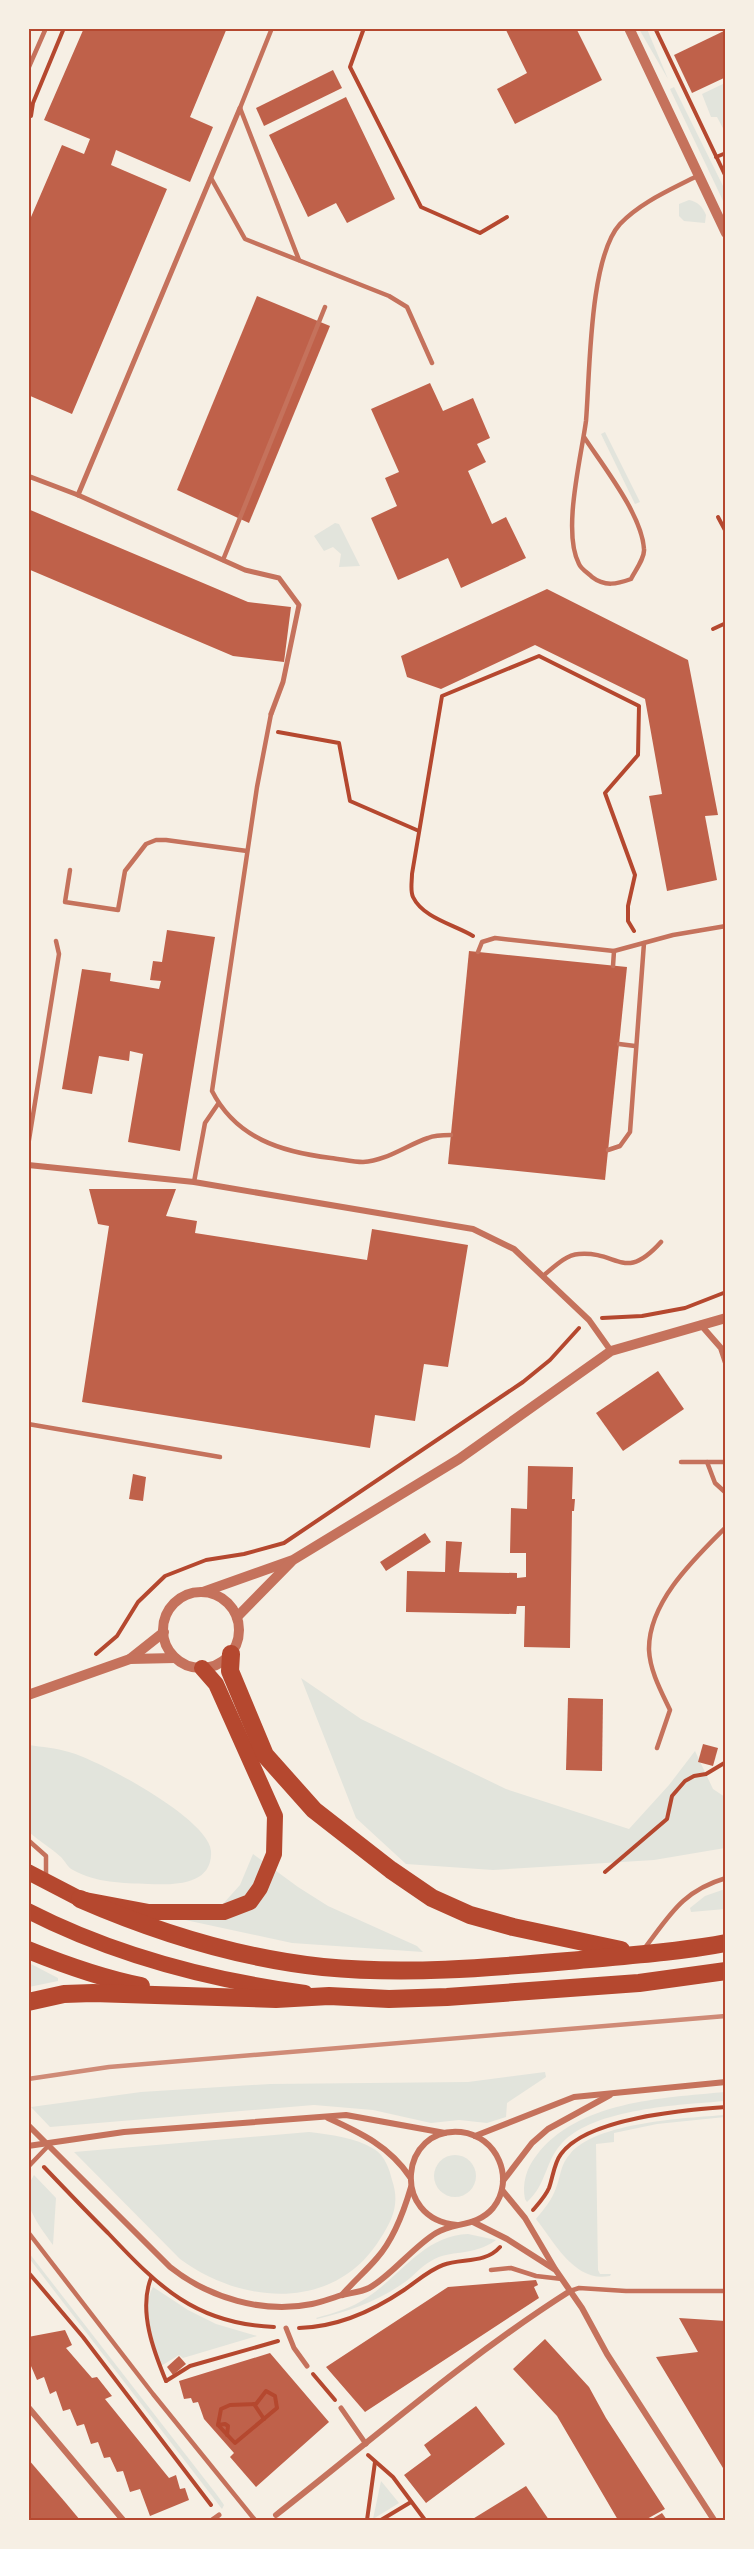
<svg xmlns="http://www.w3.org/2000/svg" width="754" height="2549" font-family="Ubuntu,sans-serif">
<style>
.green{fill:#e2e4dc}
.building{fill:#bf614a}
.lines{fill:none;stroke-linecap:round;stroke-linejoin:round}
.path{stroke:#b5482f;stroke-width:4}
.service{stroke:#c5725c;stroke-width:4.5}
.pedestrian{stroke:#c5725c;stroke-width:5}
.minor{stroke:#c5725c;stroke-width:6}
.tertiary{stroke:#c5725c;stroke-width:10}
.trunk{stroke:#b5482f;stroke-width:16}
.motorway{stroke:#b5482f;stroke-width:18}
.rail{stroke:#cf8b77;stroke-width:4.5}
.neatline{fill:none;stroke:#b5482f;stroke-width:2}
</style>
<rect width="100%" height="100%" fill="#f6efe4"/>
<g class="green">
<polygon points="639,29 647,29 668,79"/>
<polygon points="725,83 725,132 717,117 711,117 702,94"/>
<polygon points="674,87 725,190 725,205 670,89"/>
<path d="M689 200C698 202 702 206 706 215L705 223 684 221 679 216V204Z"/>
<polygon points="605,432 640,502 635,504 601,434"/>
<polygon points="335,523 339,524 360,566 339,567 341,554 333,547 324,551 314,536"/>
<polygon points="301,1678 361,1719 506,1789 629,1829 669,1785 695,1751 713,1789 725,1797 725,1848 654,1860 493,1870 406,1864 356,1818"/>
<path d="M29 1745C42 1747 56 1748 69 1752 99 1760 209 1819 211 1851 213 1886 172 1885 148 1884 123 1883 96 1883 73 1870 68 1868 65 1861 61 1857 51 1848 39 1841 29 1832Z"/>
<polygon points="253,1854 298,1887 328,1906 417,1946 423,1952 292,1943 176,1918 222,1905 240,1885"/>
<polygon points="725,1889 725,1909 691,1912 690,1908 705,1896"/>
<polygon points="29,1963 58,1978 58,1981 29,1987"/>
<polygon points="545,2072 546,2077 507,2103 506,2117 487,2123 459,2120 431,2123 373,2110 314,2105 50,2127 31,2107 141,2092 270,2084 468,2082"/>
<path d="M725 2092V2101C680 2105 595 2108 562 2143 545 2161 547 2184 527 2202L525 2199C522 2184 526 2169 536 2156 577 2101 662 2098 725 2092Z"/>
<path d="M725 2115V2117L657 2124 614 2133V2142L596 2144 598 2270 600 2274H611L610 2276C575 2283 555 2243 536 2219 544 2209 552 2200 556 2188 561 2176 560 2165 570 2154 596 2122 686 2118 725 2115Z"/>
<path d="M309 2132C331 2135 355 2137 374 2149 385 2156 389 2168 392 2180 400 2203 393 2219 380 2239 335 2312 242 2305 180 2259L74 2152Z"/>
<circle cx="455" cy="2176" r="21"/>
<path d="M34 2175 56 2198 53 2245C39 2225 17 2200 34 2175Z"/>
<path d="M468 2234 496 2240C473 2257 450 2249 431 2261 420 2267 412 2278 402 2284 376 2302 347 2312 317 2319L316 2318C334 2313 352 2308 368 2297 401 2275 425 2235 468 2234Z"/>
<polygon points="29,2253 217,2495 224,2505 222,2509 29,2258"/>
<path d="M153 2287 188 2310 216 2324 257 2336 183 2358 179 2355 161 2366C155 2344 140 2308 153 2287Z"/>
<polygon points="381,2481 399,2503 373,2519"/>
</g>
<g class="building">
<polygon points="84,28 227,28 190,117 213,127 190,182 116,150 111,165 167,189 72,414 28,395 28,224 62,145 84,154 90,139 44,120"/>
<polygon points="505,28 576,28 602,80 515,124 497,89 527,73"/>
<polygon points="726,30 726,77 692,93 674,55"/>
<polygon points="333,70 342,88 264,126 256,108"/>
<polygon points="346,97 395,199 347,223 336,203 308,217 269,135"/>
<polygon points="257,296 330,326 249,523 177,490"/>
<polygon points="430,383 443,411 473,398 490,438 477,444 486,462 468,471 492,524 506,517 526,558 461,588 448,558 398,580 371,518 397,506 385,478 399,472 371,409"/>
<polygon points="28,509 248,602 291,607 284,662 233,656 28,569"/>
<polygon points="547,589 688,660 718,815 705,816 717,880 667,891 649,796 662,794 645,699 535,645 441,689 407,677 401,656"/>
<polygon points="167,930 215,937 180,1151 128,1142 143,1054 130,1051 129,1061 99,1056 92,1094 62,1089 82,969 111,973 110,981 159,989 161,981 150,980 153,961 162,962"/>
<polygon points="469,951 627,967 605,1180 448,1164"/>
<polygon points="89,1189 176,1189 166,1216 197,1221 195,1233 367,1260 372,1229 468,1245 448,1367 424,1364 415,1421 375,1415 370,1448 82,1402 109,1226 98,1224"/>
<polygon points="658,1371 684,1409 623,1451 596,1413"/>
<polygon points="528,1466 573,1467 572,1499 575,1499 574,1511 572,1511 570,1648 524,1647 525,1606 517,1606 516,1614 406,1612 407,1571 445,1572 446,1541 462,1542 459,1572 517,1573 517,1578 526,1577 526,1553 510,1553 511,1508 527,1509"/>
<polygon points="133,1474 146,1477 143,1501 129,1499"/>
<polygon points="425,1533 431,1542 386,1571 380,1562"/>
<polygon points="568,1698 603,1699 602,1771 566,1770"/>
<polygon points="703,1744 718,1748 713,1766 698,1762"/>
<polygon points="536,2280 538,2285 534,2287 539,2298 365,2412 326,2367 448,2287"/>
<polygon points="679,2318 726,2321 726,2473 656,2357 698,2352"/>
<polygon points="65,2330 72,2345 66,2348 92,2378 97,2377 112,2396 105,2399 169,2478 176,2475 180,2489 185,2488 189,2500 150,2516 140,2489 130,2492 123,2471 117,2472 110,2457 104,2458 98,2442 91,2444 84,2424 77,2426 70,2409 63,2411 56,2391 50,2394 44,2377 37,2380 28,2359 28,2337"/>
<polygon points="545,2339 589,2387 606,2418 665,2509 645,2520 618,2520 557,2416 513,2369"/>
<polygon points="270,2353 329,2422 256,2487 230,2457 234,2453 204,2419 198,2402 193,2403 191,2398 184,2399 179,2381"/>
<polygon points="179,2356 186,2364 173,2375 167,2367"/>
<polygon points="476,2406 505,2444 426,2503 404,2475 431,2455 424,2445"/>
<polygon points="28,2459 65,2502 80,2520 28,2520"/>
<polygon points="526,2486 549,2520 471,2520"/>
<polygon points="662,2513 667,2520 650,2520"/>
</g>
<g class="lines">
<g class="path">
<polyline points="364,28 350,67 421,207 480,233 507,217"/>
<polyline points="655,28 726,177"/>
<polyline points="31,116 33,103 64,28"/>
<polyline points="716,157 726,153"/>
<polyline points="718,517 726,532"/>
<polyline points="713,629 726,623"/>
<polyline points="278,732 339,743 350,801 419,831"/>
<path d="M473 936C455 925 423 918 413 897 410 891 412 881 412 874L442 696 539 656 639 706 638 755 605 793 635 875 628 906V921L634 931"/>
<polyline points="602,1318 642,1316 685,1308 726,1292"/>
<polyline points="96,1654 117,1636 138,1602 165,1576 206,1560 244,1554 284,1543 523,1382 550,1360 579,1328"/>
<polyline points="605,1872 667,1819 672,1796 685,1781 694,1776 706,1774 726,1762"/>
<path d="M44 2167C65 2189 86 2211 108 2233 158 2286 195 2324 274 2327"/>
<path d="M533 2210C539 2203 545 2197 549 2188 553 2177 554 2163 561 2154 587 2118 683 2110 726 2107"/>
<polyline points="28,2272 83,2337 211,2505"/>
<path d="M151 2278C138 2311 154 2352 166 2381"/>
<path d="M299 2328C336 2327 373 2311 404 2290 416 2282 429 2270 443 2265 462 2258 485 2264 500 2247"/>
<polyline points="313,2374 335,2400"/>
<polyline points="166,2381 190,2366 278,2341"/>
<polygon points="266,2391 275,2396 277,2408 235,2443 218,2425 221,2409 230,2405 256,2404"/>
<polyline points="254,2404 264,2419"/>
<polyline points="218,2425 225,2424 228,2426 227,2435"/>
<polyline points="368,2455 393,2477 425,2520"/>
<polyline points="367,2520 375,2462"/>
<polyline points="381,2520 411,2502"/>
</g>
<g class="service">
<polyline points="272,28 240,108 299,260"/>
<polyline points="28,69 46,28"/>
<polyline points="211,178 245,239 389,296 407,307 432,363"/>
<path d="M584 437C603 466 642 515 644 549 645 558 635 571 631 579 617 584 605 587 592 577 588 573 581 569 579 564 562 532 581 458 586 421 590 374 589 258 620 224 641 202 670 190 697 176"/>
<polyline points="223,560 325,307"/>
<path d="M271 714 257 787 212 1091C236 1138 281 1152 331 1158 341 1159 353 1162 363 1162 386 1161 407 1145 428 1138 435 1135 444 1135 451 1135"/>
<polyline points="70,870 65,902 118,910 125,871 146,844 156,840 166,840 247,851"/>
<polyline points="478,952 482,942 495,938 614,951 673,935 726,926"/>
<polyline points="613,966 614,951"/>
<polyline points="619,1044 635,1046"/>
<polyline points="28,1146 59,954 56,941"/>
<polyline points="608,1150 620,1146 630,1132 644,943"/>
<polyline points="194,1182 205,1123 218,1104"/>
<path d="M543 1276C554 1267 565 1255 579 1254 619 1251 624 1283 661 1242"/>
<polyline points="28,1424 220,1457"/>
<polyline points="681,1462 726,1462"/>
<polyline points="707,1462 715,1483 726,1493"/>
<path d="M657 1748 670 1710C661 1691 650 1671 649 1650 648 1602 695 1558 726 1527"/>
<polyline points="28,1840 46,1856 46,1877"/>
<path d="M644 1949C670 1915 682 1891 726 1878"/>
<polyline points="28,2167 49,2145"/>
<polyline points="28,2232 153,2394 255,2520"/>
<polyline points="491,2270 511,2268 536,2276 562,2279"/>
<polyline points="570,2291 579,2288 626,2291 726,2291"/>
</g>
<g class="pedestrian">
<polyline points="28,476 78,495 245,570 279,578 299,605 283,682 271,714"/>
<polyline points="78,495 240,108"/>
<polyline points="286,2328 294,2348 307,2366"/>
<polyline points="341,2408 366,2444"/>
<polyline points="212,2520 219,2515"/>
</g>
<g class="minor">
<polyline points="28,1165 194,1182 473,1229 514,1249 589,1320 611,1351"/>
<polyline points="700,1324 721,1348 726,1363"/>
<path d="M328 2118C361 2133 389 2146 410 2177"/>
<path d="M28 2125 170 2267C209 2298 263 2314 312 2304 322 2302 332 2298 342 2295 350 2293 361 2292 369 2288 390 2277 413 2247 436 2233 454 2222 477 2227 493 2208 516 2179 497 2136 461 2132 400 2126 390 2219 457 2225"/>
<polyline points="475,2136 574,2097 726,2082"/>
<polyline points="28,2146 124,2132 346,2115 445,2133"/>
<polyline points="503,2181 532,2143 548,2129 610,2095"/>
<polyline points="502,2190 525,2218 555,2269 582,2308 607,2354 714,2520"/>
<polyline points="473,2222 507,2239 554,2269"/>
<path d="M342 2295C353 2282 366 2271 377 2258 394 2239 404 2211 411 2187"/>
<polyline points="28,2407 123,2520"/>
<path d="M276 2515C373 2439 466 2357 570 2291"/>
</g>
<g class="tertiary">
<polyline points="629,28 726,233"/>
<polyline points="203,1592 293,1560 459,1459 611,1351 726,1318"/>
<circle cx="201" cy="1630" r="38"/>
<polyline points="237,1617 291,1562"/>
<polyline points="130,1659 164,1632"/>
<polyline points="28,1695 130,1659 175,1658"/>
</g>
<g class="trunk">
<polyline points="28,1872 80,1899 149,1912 224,1912 250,1902 260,1888 274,1854 275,1816 216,1684 202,1668"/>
<path d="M28 1911C114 1955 210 1980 305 1993"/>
</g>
<g class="motorway">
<polyline points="231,1654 230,1671 265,1755 314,1810 391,1870 432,1898 470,1915 513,1927 621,1950"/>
<path d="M80 1899C158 1933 238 1958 323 1967 404 1975 487 1968 568 1961 620 1956 674 1953 726 1943"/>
<path d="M28 1950C65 1965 101 1978 141 1986"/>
<polyline points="28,2002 64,1994 93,1993 276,1999 329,1996 389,1999 447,1997 639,1983 726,1971"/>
</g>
<polyline class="rail" points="28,2079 109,2067 726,2016"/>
</g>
<rect width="754" height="2549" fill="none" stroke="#f6efe4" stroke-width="60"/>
<rect x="30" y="30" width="694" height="2489" class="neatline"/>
</svg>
